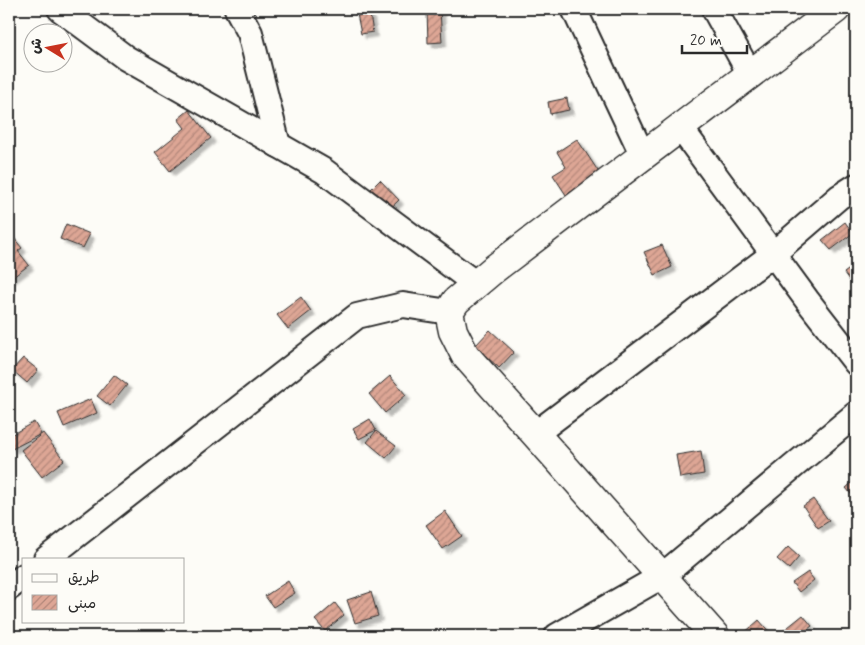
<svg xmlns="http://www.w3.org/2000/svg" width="865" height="645" font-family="Mynerve,'Playpen Sans Arabic',sans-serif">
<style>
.building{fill:url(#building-hatch);stroke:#2b2b2b;filter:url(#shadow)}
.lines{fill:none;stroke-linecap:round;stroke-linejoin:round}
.street-casing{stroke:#2b2b2b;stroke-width:28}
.secondary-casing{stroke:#2b2b2b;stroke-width:31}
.street{stroke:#fdfcf7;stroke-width:24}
.secondary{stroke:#fdfcf7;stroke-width:28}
</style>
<defs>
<pattern id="building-hatch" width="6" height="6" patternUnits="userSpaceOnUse" patternTransform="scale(1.25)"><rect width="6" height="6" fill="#dda695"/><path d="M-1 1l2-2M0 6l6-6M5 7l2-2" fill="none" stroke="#b3877a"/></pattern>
<filter id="shadow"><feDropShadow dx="4.5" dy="4.5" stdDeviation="1" flood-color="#0004"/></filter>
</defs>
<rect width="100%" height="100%" fill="#fdfcf7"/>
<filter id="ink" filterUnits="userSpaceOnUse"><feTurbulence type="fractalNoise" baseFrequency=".02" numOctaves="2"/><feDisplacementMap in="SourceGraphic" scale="10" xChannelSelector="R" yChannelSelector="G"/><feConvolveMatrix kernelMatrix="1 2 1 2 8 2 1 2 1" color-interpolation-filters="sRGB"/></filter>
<g filter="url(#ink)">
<g class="building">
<polygon points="356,9 369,9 373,32 361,34"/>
<polygon points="440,10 442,42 428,43 427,11"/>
<polygon points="567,98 569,110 550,114 548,102"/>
<polygon points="189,110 211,138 170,171 155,152 185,128 178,119"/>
<polygon points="577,139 600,174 566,195 553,175 566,167 557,152"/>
<polygon points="380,180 399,200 378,220 359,201"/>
<polygon points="845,222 853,233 831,250 822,240"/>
<polygon points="66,224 90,234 83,248 60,239"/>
<polygon points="9,232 22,248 18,251 29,265 9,280"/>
<polygon points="662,245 672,267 655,275 644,252"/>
<polygon points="856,264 856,290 844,273"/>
<polygon points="301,297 311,311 288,329 277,315"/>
<polygon points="490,330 514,352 499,368 475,346"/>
<polygon points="23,358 38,370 27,383 12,370"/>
<polygon points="114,375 127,385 110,406 97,396"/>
<polygon points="390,376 406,395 385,413 369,394"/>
<polygon points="91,399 97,413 64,427 58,413"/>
<polygon points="370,419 376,430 359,439 353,429"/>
<polygon points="34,422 41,434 12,449 9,443 9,436"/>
<polygon points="376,431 396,446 386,458 367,442"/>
<polygon points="43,433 64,460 42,477 21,450"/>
<polygon points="701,451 704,474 680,478 676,455"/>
<polygon points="856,479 856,500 846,488"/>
<polygon points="813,499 829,521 818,528 803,506"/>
<polygon points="445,511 462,536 443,549 426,525"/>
<polygon points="788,547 799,557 789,569 777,559"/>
<polygon points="808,572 814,580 799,592 792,583"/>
<polygon points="288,581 295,593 273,607 265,596"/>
<polygon points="371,592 378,616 355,623 347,600"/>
<polygon points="335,603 344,615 325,631 315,620"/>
<polygon points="803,615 812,626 799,636 778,636 778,635"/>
<polygon points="759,620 772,635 771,636 745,636 743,634"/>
</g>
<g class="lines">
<g class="street-casing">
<g id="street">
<polyline points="60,9 126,58 324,171 476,284"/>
<polyline points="237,9 250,33 278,145"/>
<polyline points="574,9 643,156"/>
<polyline points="714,9 750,74"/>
<polyline points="680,127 807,300 856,363"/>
<polyline points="535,434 773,254 839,197 856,186"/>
<polyline points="46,559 357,316 403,305 449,312"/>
<polyline points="9,588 24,576"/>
<polyline points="557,636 662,576 856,414"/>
</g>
</g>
<g class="secondary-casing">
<polyline id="secondary" points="715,636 465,355 453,331 449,312 456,301 494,269 836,9"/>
</g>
<use href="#street" class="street"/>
<use href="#secondary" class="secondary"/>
</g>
</g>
<rect width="865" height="645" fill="none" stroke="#fdfcf7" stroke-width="30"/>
<rect x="15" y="15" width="835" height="615" fill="none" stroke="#2b2b2b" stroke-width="2" filter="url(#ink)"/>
<rect x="22" y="558" width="162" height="65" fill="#fdfcf7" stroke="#a9a8a5"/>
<rect x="32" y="574" width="25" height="8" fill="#fdfcf7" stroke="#a9a8a5"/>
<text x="68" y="582" font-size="15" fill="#2b2b2b">طريق</text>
<rect x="32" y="595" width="25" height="15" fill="url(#building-hatch)" stroke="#a9a8a5"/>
<text x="68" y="608" font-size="15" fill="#2b2b2b">مبنى</text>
<g transform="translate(48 48) rotate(280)"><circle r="24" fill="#fdfcf7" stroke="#a9a8a5"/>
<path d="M0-4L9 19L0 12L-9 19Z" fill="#c8321e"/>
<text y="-8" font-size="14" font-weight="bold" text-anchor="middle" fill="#2b2b2b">ش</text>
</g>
<path d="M682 45v8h65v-8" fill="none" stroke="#2b2b2b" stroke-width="2.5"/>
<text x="690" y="45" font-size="15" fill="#2b2b2b" stroke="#fdfcf7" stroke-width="4" paint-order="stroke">20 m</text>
</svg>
